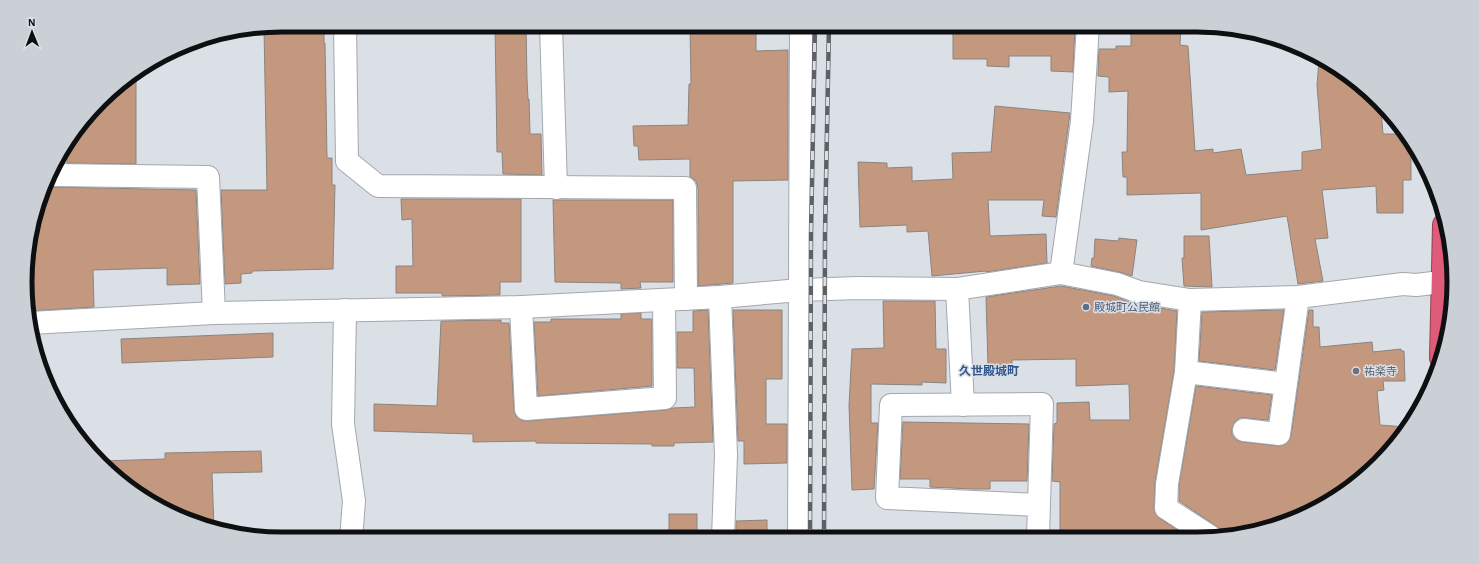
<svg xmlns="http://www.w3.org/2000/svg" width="1479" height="564" font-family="'Alegreya Sans','Noto Sans JP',sans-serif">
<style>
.building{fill:#c4987e;stroke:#8a8480}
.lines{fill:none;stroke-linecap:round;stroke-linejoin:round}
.minor-casing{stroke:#a3a8ae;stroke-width:24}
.highway-casing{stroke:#964055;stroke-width:24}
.minor{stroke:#fff;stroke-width:22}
.highway{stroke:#df5b7a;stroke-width:22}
.rail-casing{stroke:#5d6064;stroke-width:4.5}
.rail{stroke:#dbe0e7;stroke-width:3;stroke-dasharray:9;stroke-linecap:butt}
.service-dot{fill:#5c6f8a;stroke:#dbe0e7;stroke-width:1.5}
.worship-dot{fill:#6b7280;stroke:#dbe0e7;stroke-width:1.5}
.labels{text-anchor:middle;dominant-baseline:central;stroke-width:3;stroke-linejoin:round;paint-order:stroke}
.service-label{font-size:11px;fill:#4e5e75;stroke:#dbe0e7;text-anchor:start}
.worship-label{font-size:11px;fill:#5b616d;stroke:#dbe0e7;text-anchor:start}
.neighbourhood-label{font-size:12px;font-weight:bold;fill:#30578e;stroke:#dbe0e7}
.rim{fill:none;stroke:#0d0f11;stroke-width:5}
</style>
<rect width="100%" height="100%" fill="#dbe0e7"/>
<g class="building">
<polygon points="282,25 324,25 324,43 325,43 327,158 332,158 332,185 335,185 333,269 252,271 252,273 241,274 241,283 225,284 221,190 267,190 264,28"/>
<polygon points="495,25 526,25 527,79 528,99 529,99 530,134 541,134 542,175 503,174 502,152 497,152"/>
<polygon points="690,25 756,25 756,51 788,50 788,180 733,181 733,283 698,286 698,188 696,181 690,177 690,159 639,160 638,146 634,146 633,126 688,125 689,84 691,84"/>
<polygon points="953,25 1075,25 1073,72 1051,71 1051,56 1009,56 1009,67 987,66 987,59 953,59"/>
<polygon points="1131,25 1181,25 1180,45 1188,46 1195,151 1213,149 1213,153 1241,149 1246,175 1302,170 1302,152 1322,149 1317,85 1319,61 1354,78 1381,109 1383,134 1403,134 1411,144 1411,180 1403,180 1403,213 1377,213 1376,186 1322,190 1328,238 1315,239 1323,281 1298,284 1287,216 1201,230 1201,193 1127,195 1127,177 1123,177 1122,152 1127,152 1128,91 1109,92 1109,77 1098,76 1098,73 1099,49 1116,49 1116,46 1131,46"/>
<polygon points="136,75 136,164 67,163 67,144 112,90"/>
<polygon points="995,106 1070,113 1056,217 1042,216 1044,200 988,200 990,236 1046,234 1047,263 986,272 986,271 932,276 928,231 907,232 907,225 860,227 858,162 887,163 887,168 912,167 912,181 953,179 952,153 991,152"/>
<polygon points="48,187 196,190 200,284 167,285 167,268 93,270 94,307 29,311 27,248"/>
<polygon points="401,199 521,199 521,282 500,282 500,295 442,296 442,293 396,293 396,266 413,266 412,219 402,220"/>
<polygon points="553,200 673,200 673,282 640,282 641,288 621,289 621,283 555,282"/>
<polygon points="1184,236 1209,236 1212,287 1184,286 1182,258 1184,258"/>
<polygon points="1119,238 1137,240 1132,276 1119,272 1091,266 1092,258 1094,258 1095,239 1118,241"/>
<polygon points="1061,286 1114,296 1129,302 1128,307 1154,307 1177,311 1174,371 1155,482 1154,507 1155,513 1159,518 1179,531 1179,537 1067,536 1066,530 1060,530 1060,482 1052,481 1054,424 1057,423 1057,403 1089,402 1090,420 1130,420 1129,384 1076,386 1076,359 1012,360 1012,365 988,366 986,297"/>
<polygon points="883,301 935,301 936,349 946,349 946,383 922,382 922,385 871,384 871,423 878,423 874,489 852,490 849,405 852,349 884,348"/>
<polygon points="708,310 713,442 674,443 674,446 652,446 652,444 536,443 536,441 473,442 473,434 374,431 374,404 437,406 441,321 501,320 501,323 509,323 514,410 516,416 521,420 527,421 666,410 673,408 695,407 694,368 677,368 677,332 693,332 693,311"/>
<polygon points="733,310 782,310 782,379 766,379 766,424 787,424 787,463 744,464 744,441 738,441"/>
<polygon points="1284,310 1275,370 1199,361 1202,312"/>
<polygon points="1309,310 1313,310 1313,327 1319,327 1320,347 1372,342 1373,352 1401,349 1401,351 1404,351 1405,381 1383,381 1384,390 1377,391 1380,425 1406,427 1367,475 1310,513 1261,528 1243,525 1242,533 1237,535 1219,528 1179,501 1179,485 1196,386 1272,395 1268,420 1245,418 1239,418 1234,423 1232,429 1232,435 1236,440 1243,442 1278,446 1284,445 1289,441 1291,436"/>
<polygon points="641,313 641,319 652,319 652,386 538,396 534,322 551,322 551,319 621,319 621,314"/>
<polygon points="273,333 273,357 122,363 121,339"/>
<polygon points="903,422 1029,424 1027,481 990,481 990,489 972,489 930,487 930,479 900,479"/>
<polygon points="261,451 262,472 212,473 214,529 126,486 102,461 165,459 165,453"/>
<rect x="669" y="514" width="28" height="24"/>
<polygon points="767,520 767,538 736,538 736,521"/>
</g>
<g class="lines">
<g class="minor-casing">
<g id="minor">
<polyline points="345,25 347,161 378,186 685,188 686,299"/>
<polyline points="551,25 556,188"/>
<polyline points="52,175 208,177 214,313"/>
<polyline points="1061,273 1082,121 1088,25"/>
<polyline points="957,289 963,405"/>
<polyline points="720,297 726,455 723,538"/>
<polyline points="1190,300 1186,372 1167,484 1166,508 1211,537"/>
<polyline points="521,307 526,409 665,398 664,300"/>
<polyline points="345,310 343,424 354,501 351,539"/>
<polyline points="30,323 214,313 521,307 720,297 800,290 858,288 957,289 1061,273 1117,284 1139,292 1190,300 1298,297 1403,284 1416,285 1450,281"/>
<polyline points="1186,372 1285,384"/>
<polyline points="1244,430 1279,434 1298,297"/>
<polyline points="1038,537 1042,404 891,405 887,498 1039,505"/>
<polyline points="799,538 801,25"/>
</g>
</g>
<g class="highway-casing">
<polyline id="highway" points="1441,358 1444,225"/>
</g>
<use href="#minor" class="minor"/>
<use href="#highway" class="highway"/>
<g class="rail-casing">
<g id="rail">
<polyline points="810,538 811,234 815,25"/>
<polyline points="824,538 825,234 829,25"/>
</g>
</g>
<use href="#rail" class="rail"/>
</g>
<circle class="service-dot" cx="1086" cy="307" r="4"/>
<circle class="worship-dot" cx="1356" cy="371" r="4"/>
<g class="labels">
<g class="service-label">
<text x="1094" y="307">殿城町公民館</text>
</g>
<g class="worship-label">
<text x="1364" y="371">祐楽寺</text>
</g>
<g class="neighbourhood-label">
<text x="989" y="371">久世殿城町</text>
</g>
</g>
<path d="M0 0H1479V564H0ZM282 32H1197A250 250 0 0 1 1447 282V282A250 250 0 0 1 1197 532H282A250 250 0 0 1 32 282V282A250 250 0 0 1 282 32Z" fill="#cbcfd6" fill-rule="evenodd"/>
<path class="rim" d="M282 32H1197A250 250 0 0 1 1447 282V282A250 250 0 0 1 1197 532H282A250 250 0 0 1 32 282V282A250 250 0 0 1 282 32Z"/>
<g transform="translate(32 32) rotate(359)" stroke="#dbe0e7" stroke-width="3" paint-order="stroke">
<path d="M0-3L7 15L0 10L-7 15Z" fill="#0d0f11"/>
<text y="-6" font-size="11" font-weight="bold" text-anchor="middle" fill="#0d0f11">N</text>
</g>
</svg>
